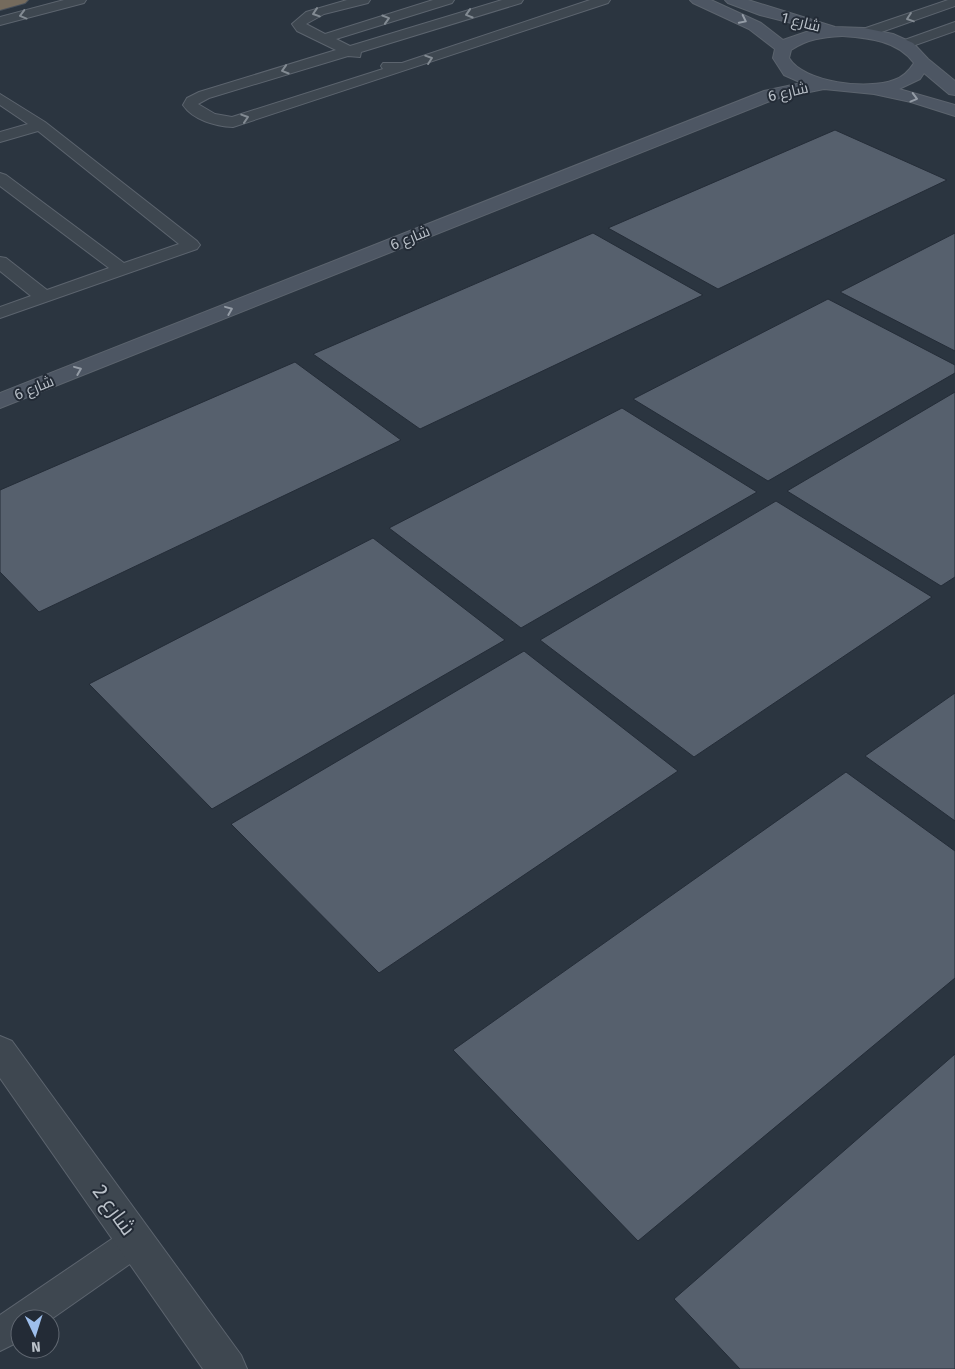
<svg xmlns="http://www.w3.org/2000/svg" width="955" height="1369" font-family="'Fira Sans',Cairo,sans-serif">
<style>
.building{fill:#56606d;stroke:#252d38}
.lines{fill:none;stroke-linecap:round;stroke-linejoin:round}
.lane-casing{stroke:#5c646e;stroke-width:2}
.street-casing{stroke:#5c646e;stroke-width:2}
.secondary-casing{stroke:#5c646e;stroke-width:2}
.highway-casing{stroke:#49515b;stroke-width:2}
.lane{fill:#3e4750;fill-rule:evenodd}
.street{fill:#3e4750;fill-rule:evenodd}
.secondary{fill:#4d5663;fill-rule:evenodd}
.highway{fill:#756b5d;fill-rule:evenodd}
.oneway{stroke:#838b93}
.oneway2{stroke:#949ca6}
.labels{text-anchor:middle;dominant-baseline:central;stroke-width:4;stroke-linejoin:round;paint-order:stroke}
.far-street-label{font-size:15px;fill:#bbc2ca;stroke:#232b36}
.near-street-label{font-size:21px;fill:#bbc2ca;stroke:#232b36}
</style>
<rect width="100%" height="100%" fill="#2b3540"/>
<g class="building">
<polygon points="835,130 947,180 718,289 608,228"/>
<polygon points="593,233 703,295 420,429 313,354"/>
<polygon points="955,233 955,351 840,292"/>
<polygon points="828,299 955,365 955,373 768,481 633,399"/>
<polygon points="295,362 401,440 39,612 0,572 0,490"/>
<polygon points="955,392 955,577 941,586 787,491"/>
<polygon points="622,408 757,492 521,628 389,528"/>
<polygon points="776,501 932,597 694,757 540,640"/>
<polygon points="373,538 505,640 212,809 89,684"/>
<polygon points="524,651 678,771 379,973 231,824"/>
<polygon points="955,693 955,821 865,756"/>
<polygon points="846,772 955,851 955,978 638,1241 453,1050"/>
<polygon points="955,1054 955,1369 740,1369 674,1299"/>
</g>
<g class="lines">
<g class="lane-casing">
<g id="lane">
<polygon points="64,0 86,0 84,3 0,25 0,17"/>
<path d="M347 0H370L368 3 324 14 306 24 325 34 433 0H454L452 3 336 39 350 46 502 0H523L521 3 361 52 360 57 348 56 209 98 198 104 215 114 232 117 383 69 381 66 383 63H402L590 0H610L608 3 233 127C215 126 193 120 183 105L187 98 199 92 336 50 297 31 292 24 306 12Z"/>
<polygon points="948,0 955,0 955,6 870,36 860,36 858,33 860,30"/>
<polygon points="955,22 955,31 904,49 897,45 899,42"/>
<polygon points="0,94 45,122 197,241 200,245 197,249 0,318 0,307 31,296 0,271 0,257 6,258 47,290 109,268 0,186 0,173 6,175 124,263 179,244 38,131 0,142 0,132 28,124 0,105"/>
<polygon points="136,1226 147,1230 152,1241 147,1252 50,1320 20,1319 20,1341 0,1351 0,1315 125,1230"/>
</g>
</g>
<g class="street-casing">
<polygon id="street" points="0,1036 12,1041 241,1355 247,1369 203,1369 0,1078"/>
</g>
<g class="secondary-casing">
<path id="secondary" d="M690 0H711L761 23 783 40 815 29 760 15 728 3 725 0H748L835 27 864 28 893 34 913 43 928 59 955 81V95L949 94 924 73 920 79 899 89 955 105V116L911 102 874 94 824 89 775 99 0 408V393L764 91 802 83 784 75 773 58 775 49 749 29 693 3ZM842 36C868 38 897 40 914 63 909 71 903 77 894 80 868 90 804 83 789 58L791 50C807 39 823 37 842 36Z"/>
</g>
<g class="highway-casing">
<polygon id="highway" points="0,0 28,0 25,3 0,10"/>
</g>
<use href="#lane" class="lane"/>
<use href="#street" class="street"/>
<use href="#secondary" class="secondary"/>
<use href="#highway" class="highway"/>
</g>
<defs><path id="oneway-chevron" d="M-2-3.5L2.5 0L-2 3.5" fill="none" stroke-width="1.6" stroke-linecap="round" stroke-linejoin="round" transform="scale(1.25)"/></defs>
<g class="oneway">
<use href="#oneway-chevron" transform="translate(316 13) rotate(162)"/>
<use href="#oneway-chevron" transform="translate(469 14) rotate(163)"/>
<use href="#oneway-chevron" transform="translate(23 15) rotate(165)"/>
<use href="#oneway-chevron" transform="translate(910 18) rotate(161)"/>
<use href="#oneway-chevron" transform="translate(386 19) rotate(-17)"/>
<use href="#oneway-chevron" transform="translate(429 59) rotate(-19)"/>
<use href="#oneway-chevron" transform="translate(285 70) rotate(163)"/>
<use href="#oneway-chevron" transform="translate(245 118) rotate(-18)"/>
</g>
<g class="oneway2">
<use href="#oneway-chevron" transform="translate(743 20) rotate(26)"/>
<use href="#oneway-chevron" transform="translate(914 98) rotate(15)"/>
<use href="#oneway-chevron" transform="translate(229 310) rotate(-22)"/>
<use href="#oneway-chevron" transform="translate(78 370) rotate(-22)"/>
</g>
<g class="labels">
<g class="far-street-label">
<text transform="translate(801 22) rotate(14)">شارع 1</text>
<text transform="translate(788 92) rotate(-13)">شارع 6</text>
<text transform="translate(410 238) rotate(-22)">شارع 6</text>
<text transform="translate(34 388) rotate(-22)">شارع 6</text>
</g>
<g class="near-street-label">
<text transform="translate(114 1210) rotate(54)">شارع 2</text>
</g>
</g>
<g transform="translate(35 1334) rotate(176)"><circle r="24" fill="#232b36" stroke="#606771"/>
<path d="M0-4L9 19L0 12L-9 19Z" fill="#9ebfed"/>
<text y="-8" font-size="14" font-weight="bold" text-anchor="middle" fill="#bbc2ca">N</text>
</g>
</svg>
